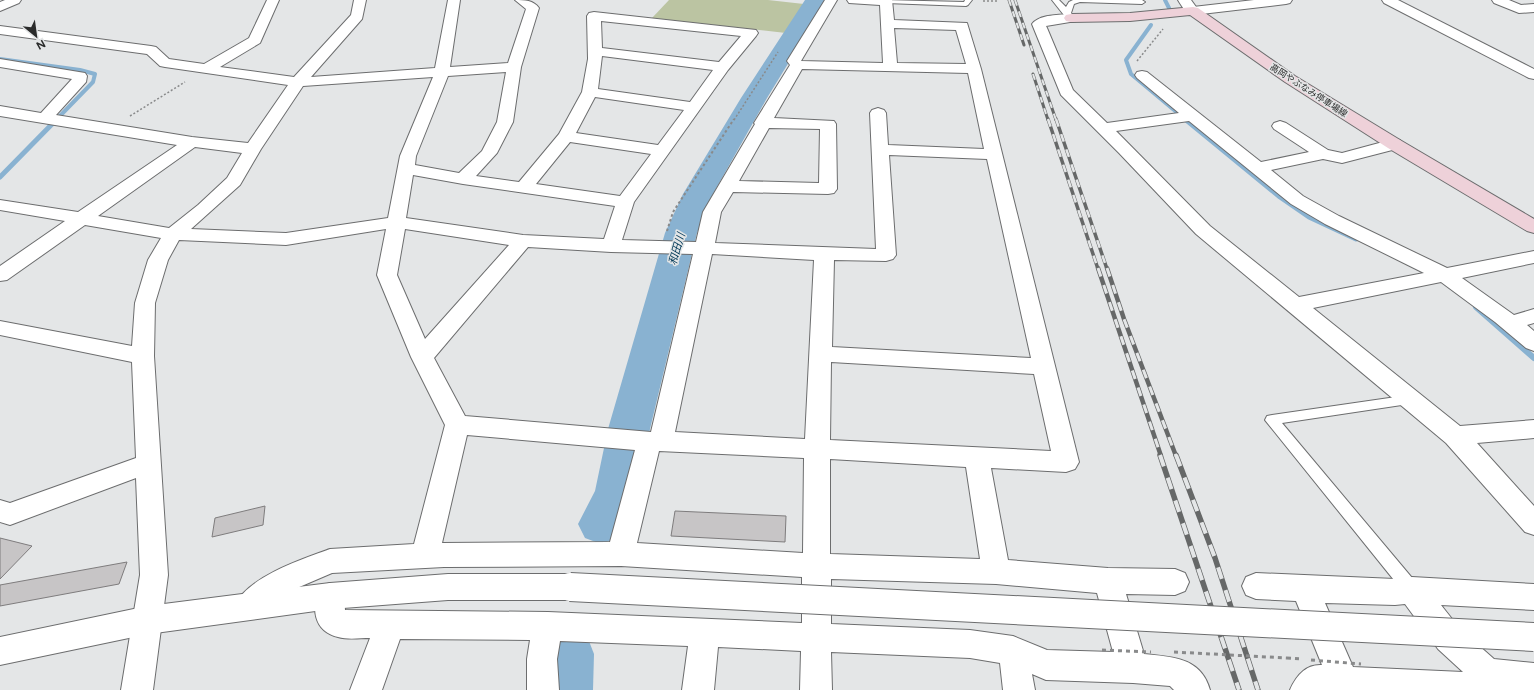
<svg xmlns="http://www.w3.org/2000/svg" width="1534" height="690" font-family="Figtree,'Noto Sans JP',sans-serif">
<style>
.green{fill:#bbc4a2}
.lines{fill:none;stroke-linecap:round;stroke-linejoin:round}
.stream-far2{stroke:#89b2d1;stroke-width:4}
.stream-far1{stroke:#89b2d1;stroke-width:5}
.stream{stroke:#89b2d1;stroke-width:6}
.river{fill:#89b2d1;fill-rule:evenodd}
.building{fill:#c7c5c6;stroke:#7e7c7d}
.service-casing{stroke:#6c6d6e;stroke-width:2}
.minor-casing{stroke:#6c6d6e;stroke-width:2}
.tertiary-casing{stroke:#6c6d6e;stroke-width:2}
.secondary-casing{stroke:#6c6d6e;stroke-width:2}
.path-far2{stroke:#898a8b;stroke-width:1.5;stroke-dasharray:2 2;stroke-linecap:butt}
.path-far1{stroke:#898a8b;stroke-width:2;stroke-dasharray:2.5 2.5;stroke-linecap:butt}
.path{stroke:#898a8b;stroke-width:3;stroke-dasharray:4 4;stroke-linecap:butt}
.service{fill:#fff;fill-rule:evenodd}
.minor{fill:#fff;fill-rule:evenodd}
.tertiary{fill:#fff;fill-rule:evenodd}
.secondary{fill:#eed1d9;fill-rule:evenodd}
.rail-far3-casing{stroke:#666868;stroke-width:3}
.rail-far2-casing{stroke:#666868;stroke-width:3.5}
.rail-far1-casing{stroke:#666868;stroke-width:4.5}
.rail-casing{stroke:#666868;stroke-width:5.5}
.rail-far3{stroke:#e4e6e7;stroke-width:2;stroke-dasharray:6;stroke-linecap:butt}
.rail-far2{stroke:#e4e6e7;stroke-width:2.5;stroke-dasharray:8;stroke-linecap:butt}
.rail-far1{stroke:#e4e6e7;stroke-width:3;stroke-dasharray:9;stroke-linecap:butt}
.rail{stroke:#e4e6e7;stroke-width:4;stroke-dasharray:12;stroke-linecap:butt}
.tertiary-bridge-casing{stroke:#6c6d6e;stroke-width:30;stroke-linecap:butt}
.path-bridge{stroke:#898a8b;stroke-width:3;stroke-dasharray:4 4;stroke-linecap:butt}
.tertiary-bridge{stroke:#fff;stroke-width:28}
.labels{text-anchor:middle;dominant-baseline:central;stroke-width:3;stroke-linejoin:round;paint-order:stroke}
.far-street-label{font-size:9px;fill:#2a2b2b;stroke:#e4e6e7}
.water-label{font-size:11px;font-style:italic;fill:#053b59;stroke:#e4e6e7}
</style>
<rect width="100%" height="100%" fill="#e4e6e7"/>
<polygon class="green" points="669,0 768,0 804,4 786,33 652,18"/>
<g class="lines">
<g class="stream-far2">
<polyline points="1165,0 1169,8"/>
<polyline points="1151,25 1126,60 1131,74 1186,120"/>
<polyline points="0,59 80,70 95,74 93,82 56,120"/>
</g>
<g class="stream-far1">
<polyline points="1185,119 1280,197 1309,217 1356,239"/>
<polyline points="0,177 57,119"/>
</g>
<polyline class="stream" points="1476,307 1534,358"/>
<g class="river">
<polygon points="805,0 827,0 767,98 713,194 697,233 650,429 639,493 617,538 601,544 585,538 578,524 595,491 608,429 665,233 683,194 741,98"/>
<polygon points="568,629 587,636 594,654 593,690 539,690 542,654 549,636"/>
</g>
</g>
<g class="building">
<polygon points="265,506 263,525 212,537 215,518"/>
<polygon points="675,511 786,516 785,542 671,536"/>
<polygon points="0,538 32,546 0,579"/>
<polygon points="127,562 119,584 0,606 0,585"/>
</g>
<g class="lines">
<g class="service-casing">
<g id="service">
<polygon points="883,0 964,2 965,0 972,0 968,5 966,6 886,3 884,2"/>
<polygon points="1052,0 1059,0 1066,7 1069,2 1073,0 1142,0 1145,2 1142,4 1080,2 1074,4 1071,13 1074,17 1070,19 1067,19"/>
<polygon points="1410,395 1415,397 1416,400 1415,403 1282,423 1418,585 1420,590 1418,595 1412,597 1406,595 1265,420 1267,416 1272,415"/>
</g>
</g>
<g class="minor-casing">
<g id="minor">
<path d="M267 0H279L260 43 220 67 294 77 351 15 354 0H366L362 19 311 77 435 68 448 0H460L450 67 508 63 526 9 515 0C525 0 533 0 539 8L521 67 513 122 497 153 476 176 519 182 559 134 582 92 588 59 587 16 589 13 594 12 756 30 758 33 756 36 728 70 634 202 622 240 696 242 703 212 755 124 754 123 790 65 787 61 825 0H837L801 61 883 63 880 5 849 3 847 0H892L894 20 967 23 981 69 1079 462 1075 469 1066 472 991 468 1008 560 1108 568 1175 569 1185 573 1189 582 1185 591 1175 595 1126 594 1144 654C1172 657 1201 657 1210 690H1174L1170 686 1133 683 1046 680 1032 674 1035 690H1003L1000 663 970 658 831 652 832 690H800L801 651 718 647 714 690H682L688 646 560 641 557 659 559 690H527V659L530 640 400 639 382 690H350L370 638C360 638 348 640 338 637 313 631 311 607 320 587L330 583 340 587 344 596 345 610 548 612 802 623V577L621 566 444 567 332 573 290 591 260 614 250 618 240 614 235 605C248 577 302 559 330 549L414 544 445 425 411 357 377 275 386 229 286 245 179 240 168 260 155 303 154 356 168 575 153 690H121L140 575 136 478 10 525 0 522V500L10 503 136 458 132 362 0 335V321L132 346 135 303 148 260 161 238 85 225 7 280 0 281V266L65 221 0 210V200L78 212 177 145 0 116V106L41 113 72 79 0 67V59L85 73 87 76 86 82 56 115 192 137 248 143 288 85 165 67 160 66 147 54 0 34V26L151 46 156 47 169 59 204 64 249 38ZM601 21 741 36 719 62 602 48ZM894 28 956 30 966 64 897 63ZM602 56 713 70 690 102 598 89ZM802 69 968 73 984 149 888 145 886 113 884 110 878 108 872 110 870 113 876 249 715 243 721 212 733 192 828 194 834 193 837 189 836 124 834 121 774 118ZM506 72 497 122 482 151 459 173 415 165 416 156 448 76ZM433 77 400 156 388 218 286 233 191 229 240 185 261 149 303 86ZM595 97 684 110 658 145 576 133ZM769 128 820 129 819 183 739 181ZM570 142 651 154 620 196 536 184ZM195 147 242 153 227 178 198 205 169 228 98 216ZM889 155 987 159 1031 358 832 347 834 260 886 261 893 259 896 255ZM413 175 463 184 615 206 604 239 523 235 406 218ZM405 229 509 245 425 339 397 275ZM528 247 611 252 693 254 651 432 465 416 434 358ZM712 254 814 260 805 439 675 432ZM831 362 1034 374 1051 451 830 440ZM467 435 635 450 610 542 442 543ZM659 451 804 458 803 553 637 543ZM830 459 966 467 980 559 830 554ZM831 579 996 584 1097 593 1113 652 1047 650 1013 636 970 630 831 624Z"/>
<polygon points="1254,0 1292,0 1290,3 1286,4 1193,15 1188,14 1187,11 1188,8 1193,7"/>
<polygon points="1382,0 1398,0 1534,69 1534,79 1529,78 1384,3"/>
<polygon points="1492,0 1509,0 1521,5 1534,4 1534,12 1519,13 1494,3"/>
<path d="M1071 14 1076 15 1078 18 1076 21 1046 26 1047 28 1073 90 1107 123 1179 113 1137 78 1135 75 1137 72 1142 71 1147 72 1261 162 1309 152 1274 129 1272 126 1274 123 1280 121 1286 123 1328 150 1342 153 1394 139 1400 140 1402 144 1400 148 1342 163 1323 159 1271 170 1303 196 1339 216 1447 268 1534 251V263L1462 278 1514 315 1534 309V323L1527 325 1534 331V351L1526 348 1495 322 1441 282 1313 308 1460 426 1534 420V438L1477 443 1534 506V535L1525 532 1446 443 1196 234 1119 153 1061 95 1032 24C1040 14 1060 15 1071 14ZM1189 121 1291 204 1325 224 1424 273 1299 297 1210 226 1116 131Z"/>
<path d="M1256 573 1395 579 1412 577 1534 584V610L1441 605 1460 629 1494 659 1534 663V690H1290C1296 676 1306 664 1322 665L1296 601 1256 599 1246 595 1242 586 1246 577ZM1325 603 1395 605 1405 604 1438 649 1463 672 1353 667Z"/>
</g>
</g>
<g class="tertiary-casing">
<g id="tertiary">
<polygon points="5,0 21,0 19,3 0,11 0,2"/>
<path d="M1178 0H1191L1199 11 1198 14C1187 16 1183 8 1178 0Z"/>
<polygon points="448,574 570,574 580,578 584,587 580,596 570,600 448,600 330,609 148,634 0,665 0,637 148,606 330,583"/>
</g>
</g>
<g class="secondary-casing">
<polygon id="secondary" points="1193,7 1198,8 1295,76 1400,140 1534,219 1534,233 1527,231 1388,148 1285,82 1190,15 1130,21 1071,22 1066,21 1064,18 1066,15 1071,14 1130,13"/>
</g>
<g class="path-far2">
<polyline points="983,1 997,1"/>
<polyline points="1137,61 1163,29"/>
<polyline points="130,116 185,82"/>
<polyline points="734,120 778,52"/>
</g>
<polyline class="path-far1" points="667,231 673,212 734,119"/>
<polyline class="path" points="1287,658 1302,659"/>
<use href="#service" class="service"/>
<use href="#minor" class="minor"/>
<use href="#tertiary" class="tertiary"/>
<use href="#secondary" class="secondary"/>
<g class="rail-far3-casing">
<g id="rail-far3">
<polyline points="1009,0 1024,45"/>
<polyline points="1015,0 1056,120"/>
<polyline points="1033,74 1048,120"/>
</g>
</g>
<g class="rail-far2-casing">
<g id="rail-far2">
<polyline points="1048,119 1098,269"/>
<polyline points="1056,119 1107,269"/>
</g>
</g>
<g class="rail-far1-casing">
<g id="rail-far1">
<polyline points="1098,268 1161,456"/>
<polyline points="1107,268 1124,319 1176,456"/>
</g>
</g>
<g class="rail-casing">
<g id="rail">
<polyline points="1160,455 1239,690"/>
<polyline points="1176,455 1215,558 1258,690"/>
</g>
</g>
<use href="#rail-far3" class="rail-far3"/>
<use href="#rail-far2" class="rail-far2"/>
<use href="#rail-far1" class="rail-far1"/>
<use href="#rail" class="rail"/>
<g class="tertiary-bridge-casing">
<polyline id="tertiary-bridge" points="570,587 1534,637"/>
</g>
<g class="path-bridge">
<polyline points="1102,650 1151,652"/>
<polyline points="1174,652 1287,658"/>
<polyline points="1311,660 1361,664"/>
</g>
<use href="#tertiary-bridge" class="tertiary-bridge"/>
</g>
<g class="labels">
<g class="far-street-label">
<text transform="translate(1309 90) rotate(33)">高岡やぶなみ停車場線</text>
</g>
<g class="water-label">
<text transform="translate(677 249) rotate(-74)">和田川</text>
</g>
</g>
<g transform="translate(36 36) rotate(151)" stroke="#e4e6e7" stroke-width="3" paint-order="stroke">
<path d="M0-3L7 15L0 10L-7 15Z" fill="#2a2b2b"/>
<text y="-6" font-size="11" font-weight="bold" text-anchor="middle" fill="#2a2b2b">N</text>
</g>
</svg>
